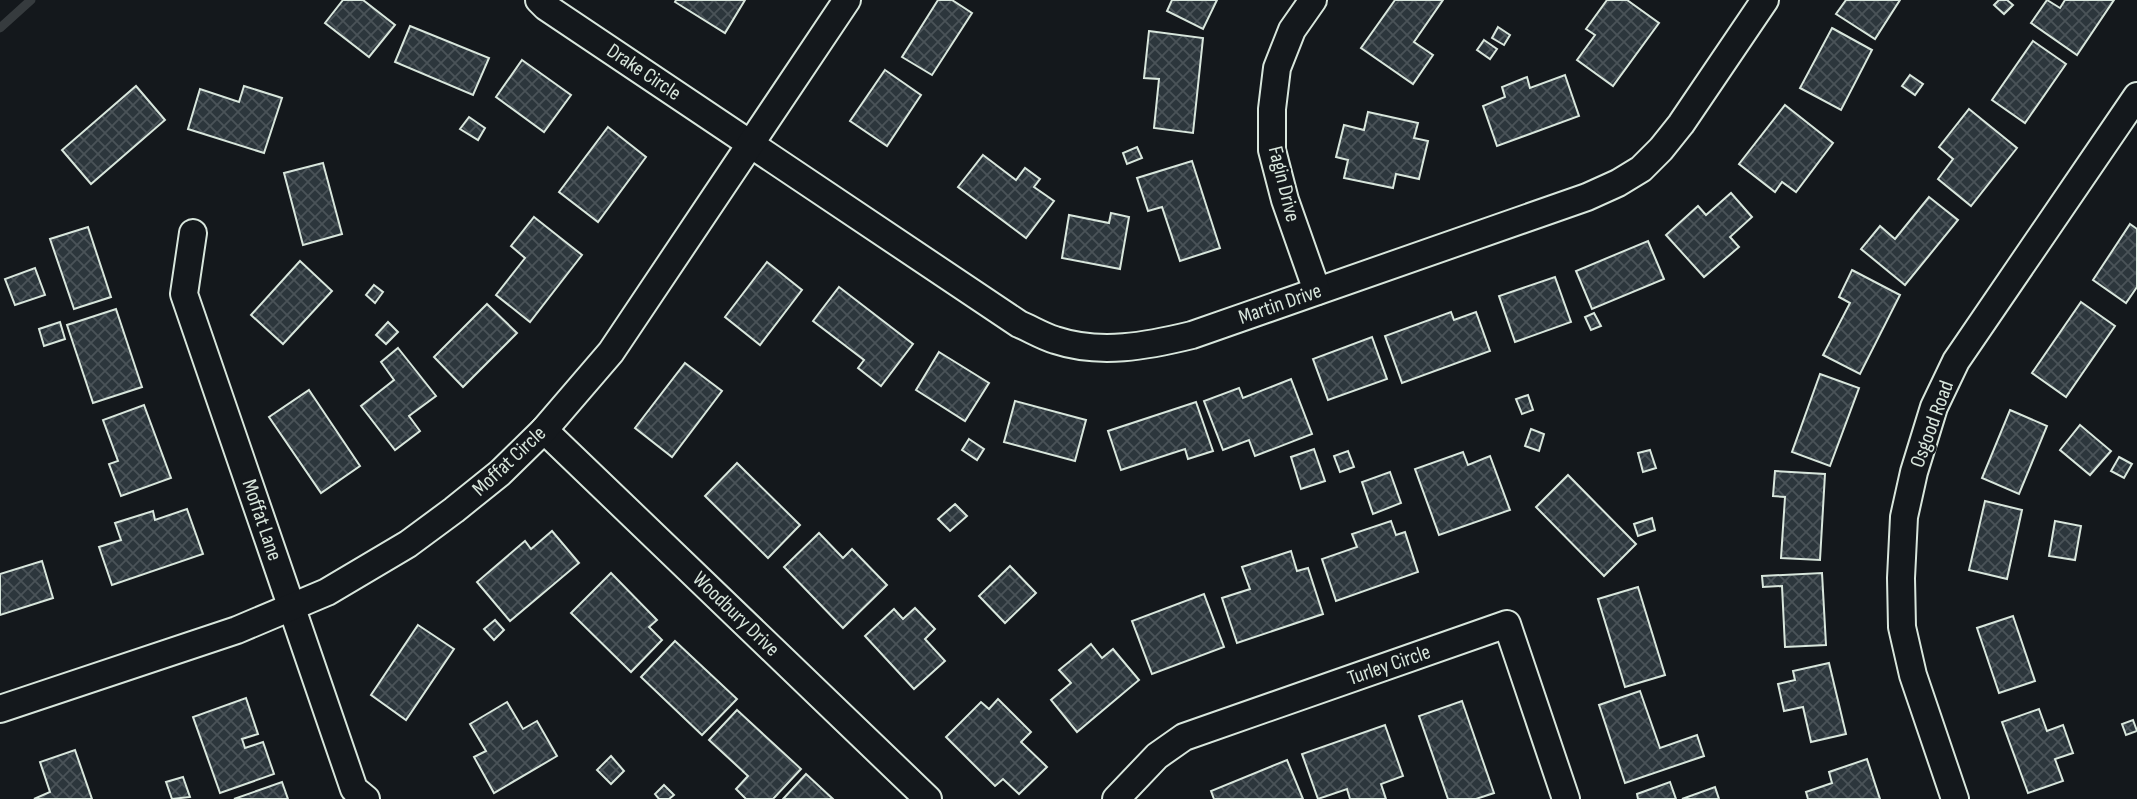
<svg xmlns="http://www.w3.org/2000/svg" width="2137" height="799" font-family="'Sofia Sans Condensed',sans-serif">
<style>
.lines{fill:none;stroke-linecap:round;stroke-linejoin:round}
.stream{stroke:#363b3e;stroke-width:9}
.building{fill:url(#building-cross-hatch);stroke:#d8e6dc;stroke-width:2}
.minor-casing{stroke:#d8e6dc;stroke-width:30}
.minor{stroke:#14181c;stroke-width:26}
.labels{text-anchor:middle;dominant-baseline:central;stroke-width:5;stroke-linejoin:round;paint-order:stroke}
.street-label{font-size:21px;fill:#d8e6dc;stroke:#14181c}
</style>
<defs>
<pattern id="building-cross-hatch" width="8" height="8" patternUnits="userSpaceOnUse" patternTransform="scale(1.75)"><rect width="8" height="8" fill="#2c363c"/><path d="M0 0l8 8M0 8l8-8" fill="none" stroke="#4a5358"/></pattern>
</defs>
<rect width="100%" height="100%" fill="#14181c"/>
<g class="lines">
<polyline class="stream" points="0,28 31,0"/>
</g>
<g class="building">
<polygon points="343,0 363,0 395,25 369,57 325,23"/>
<polygon points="676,0 745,0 725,33 675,2"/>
<polygon points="938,0 952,0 972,13 932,75 902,57"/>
<polygon points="1172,0 1217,0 1203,29 1167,11"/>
<polygon points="1395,0 1443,0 1414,42 1433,55 1413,84 1361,48"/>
<polygon points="1607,0 1627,0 1659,23 1613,86 1577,60 1595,35 1586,29"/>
<polygon points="1846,0 1900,0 1875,39 1836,14"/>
<polygon points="1999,0 2007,0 2013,5 2004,14 1994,5"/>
<polygon points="2047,0 2060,8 2065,0 2114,0 2077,55 2031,23"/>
<polygon points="410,26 489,58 473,95 395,62"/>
<polygon points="1498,27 1510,35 1504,45 1492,38"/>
<polygon points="1832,28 1872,50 1841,110 1800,88"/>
<polygon points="1149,31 1203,38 1193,133 1154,128 1159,79 1144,78"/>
<polygon points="1484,40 1497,49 1490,59 1477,50"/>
<polygon points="2033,41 2066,64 2025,123 1992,100"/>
<polygon points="522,60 571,95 544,132 496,97"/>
<polygon points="885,70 921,95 887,146 850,121"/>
<polygon points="1565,75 1579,116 1497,146 1483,106 1505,97 1502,87 1527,77 1530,88"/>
<polygon points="1910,75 1923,84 1915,95 1902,86"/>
<polygon points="136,86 165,120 91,184 62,150"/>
<polygon points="244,86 282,98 264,153 188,129 200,89 239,102"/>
<polygon points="1785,105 1833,143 1796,192 1782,182 1775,192 1739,164"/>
<polygon points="1969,109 2017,148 1971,206 1938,179 1953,159 1939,147"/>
<polygon points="1368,112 1418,123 1414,138 1428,141 1419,179 1396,174 1393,188 1344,178 1348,160 1336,157 1344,125 1364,130"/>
<polygon points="469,117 485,128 478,140 460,129"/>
<polygon points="608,127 646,157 598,222 559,192"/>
<polygon points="1137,147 1142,158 1127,164 1123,153"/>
<polygon points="983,155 1016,180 1025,168 1040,179 1034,187 1054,201 1026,238 958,187"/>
<polygon points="1192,161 1220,248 1180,261 1162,207 1148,211 1137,178"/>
<polygon points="323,163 342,234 303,245 284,173"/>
<polygon points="1731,193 1752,217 1730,237 1739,247 1704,277 1666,235 1698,206 1706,215"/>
<polygon points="1929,197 1958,220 1905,285 1861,249 1880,226 1895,239"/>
<polygon points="1111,213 1129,217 1120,269 1062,258 1069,215 1109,223"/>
<polygon points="534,217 582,255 530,322 496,295 525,258 511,246"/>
<polygon points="2130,224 2137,229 2137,287 2126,303 2093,280"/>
<polygon points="88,227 111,297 74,309 50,239"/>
<polygon points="1648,241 1664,279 1592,309 1576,271"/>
<polygon points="300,261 332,291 283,344 251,315"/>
<polygon points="767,262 802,290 760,345 725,317"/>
<polygon points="35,268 45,295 15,305 5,279"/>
<polygon points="1852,270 1900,295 1860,374 1823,355 1850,303 1839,297"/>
<polygon points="1555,277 1571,322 1515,342 1499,296"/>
<polygon points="374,285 383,292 375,303 366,295"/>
<polygon points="839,287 913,344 881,386 858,368 864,360 813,321"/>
<polygon points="2081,302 2115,326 2066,397 2032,373"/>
<polygon points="487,304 517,333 463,387 434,357"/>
<polygon points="116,309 142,387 93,403 67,325"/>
<polygon points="1451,312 1454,320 1476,312 1490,351 1402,383 1385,336"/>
<polygon points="1594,313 1601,326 1591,330 1585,317"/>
<polygon points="60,322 65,339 44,346 39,329"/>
<polygon points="388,322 398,332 386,344 376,335"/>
<polygon points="1372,337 1387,379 1328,400 1313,359"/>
<polygon points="398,348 436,396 409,416 420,431 395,450 361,406 394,380 381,362"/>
<polygon points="939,352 989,383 965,421 916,390"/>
<polygon points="685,363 722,391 672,457 635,428"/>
<polygon points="1820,374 1859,388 1830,466 1792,452"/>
<polygon points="1291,379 1312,434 1255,456 1249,440 1223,450 1204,401 1239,388 1243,398"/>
<polygon points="309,390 360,466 321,493 269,417"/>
<polygon points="1528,395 1533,410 1522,414 1516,399"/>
<polygon points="1015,401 1086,420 1075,461 1004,442"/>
<polygon points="1196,402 1213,451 1188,459 1185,449 1121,470 1108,431"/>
<polygon points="144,405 171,478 121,496 109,464 118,461 103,420"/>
<polygon points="2010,410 2047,426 2019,494 1982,478"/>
<polygon points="2080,425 2111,451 2090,475 2060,450"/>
<polygon points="1531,429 1544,434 1539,451 1525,446"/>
<polygon points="969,439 984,449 977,460 962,450"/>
<polygon points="1314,449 1325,481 1301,489 1291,457"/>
<polygon points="1650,450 1656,468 1643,472 1638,453"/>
<polygon points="1348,451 1354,467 1340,472 1334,456"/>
<polygon points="1463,452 1468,465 1490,456 1510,510 1439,535 1415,469"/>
<polygon points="2119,457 2132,464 2124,478 2111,471"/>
<polygon points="737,463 800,525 768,558 705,496"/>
<polygon points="1775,471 1825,474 1820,560 1781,558 1785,497 1773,496"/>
<polygon points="1390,472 1401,503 1373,514 1362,482"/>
<polygon points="1568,475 1636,544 1604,576 1536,507"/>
<polygon points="1985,501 2022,510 2007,579 1969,570"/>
<polygon points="955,504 967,516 950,531 938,519"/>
<polygon points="187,509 203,554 112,585 99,547 121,540 115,523 153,511 155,520"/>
<polygon points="1652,518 1655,530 1638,536 1634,524"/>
<polygon points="1391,521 1396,535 1405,532 1418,572 1336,601 1322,559 1357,547 1352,534"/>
<polygon points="2055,521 2081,526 2075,560 2049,556"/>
<polygon points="552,531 579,563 510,621 477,582 525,541 531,549"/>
<polygon points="819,533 843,558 852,549 887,585 843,628 784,567"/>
<polygon points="1291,551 1297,571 1308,568 1323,614 1237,643 1222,598 1250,589 1242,567"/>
<polygon points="42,561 53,598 0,615 0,574"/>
<polygon points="1010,566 1036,593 1005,623 979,596"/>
<polygon points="611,573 657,620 649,627 662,640 631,672 571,613"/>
<polygon points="1822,573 1826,645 1785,647 1782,586 1763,587 1762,576"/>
<polygon points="1638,587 1665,675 1625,687 1598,599"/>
<polygon points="1204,594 1224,647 1152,674 1132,621"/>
<polygon points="915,608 935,629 925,639 945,661 914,689 865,636 894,609 903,619"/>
<polygon points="2013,616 2035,681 1999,693 1977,628"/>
<polygon points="495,620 504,630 494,640 484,629"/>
<polygon points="418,625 454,649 406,720 371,695"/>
<polygon points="675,641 737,699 702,735 641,677"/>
<polygon points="1091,644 1102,658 1113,649 1139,680 1077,732 1051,700 1071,683 1059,670"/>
<polygon points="1829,663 1846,734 1811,742 1803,707 1784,711 1778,684 1795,680 1793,671"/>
<polygon points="1640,691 1660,748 1697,735 1704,756 1625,783 1599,705"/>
<polygon points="246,698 258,734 242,739 245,748 263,742 274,774 220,793 193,717"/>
<polygon points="998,699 1031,732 1021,742 1047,767 1019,794 1003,779 995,786 946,737 981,702 989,709"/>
<polygon points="1462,701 1494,793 1476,799 1448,799 1419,716"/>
<polygon points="507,702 523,729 537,721 557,756 494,793 474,757 486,751 470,724"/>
<polygon points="2039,709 2047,731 2063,725 2073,753 2055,759 2063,781 2028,793 2002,722"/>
<polygon points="737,710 801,769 773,799 746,799 736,789 748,776 709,740"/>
<polygon points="2133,720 2137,731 2126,735 2122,724"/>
<polygon points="1385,725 1403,776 1381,784 1386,799 1350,799 1347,789 1318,799 1302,754"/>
<polygon points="75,750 92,799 34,799 50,792 40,762"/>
<polygon points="611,756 624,771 611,784 597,770"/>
<polygon points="1867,759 1880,799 1808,799 1806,792 1832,783 1829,772"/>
<polygon points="1287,760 1303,799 1214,799 1211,791"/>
<polygon points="806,774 833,799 783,799"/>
<polygon points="183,777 190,797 172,799 166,782"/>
<polygon points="282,782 288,799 234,799"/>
<polygon points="1670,782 1676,799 1638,799 1637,794"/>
<polygon points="664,785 674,795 669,799 659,799 655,794"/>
<polygon points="1715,787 1719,799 1682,799"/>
</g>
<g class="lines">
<g class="minor-casing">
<g id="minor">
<path d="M539 0 546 7 1019 324C1031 329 1042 336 1055 340 1100 355 1147 346 1192 335L1587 197 1618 183 1641 169 1661 149 1681 124 1765 0"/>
<polyline points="1313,0 1292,30 1277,68 1272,109 1272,150 1285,200 1317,291"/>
<polyline points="193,233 184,294 354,789 366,799"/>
<polyline points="544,430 928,799"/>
<polyline points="0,709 237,630 327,592 408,544 454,510 500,473 544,430 611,352 847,0"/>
<polyline points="1116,799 1157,756 1184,737 1507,624 1566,799"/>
<polyline points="1955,799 1913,675 1902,627 1901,578 1904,517 1914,472 1934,407 1956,361 2137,96"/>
</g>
</g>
<use href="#minor" class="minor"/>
</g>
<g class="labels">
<g class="street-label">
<text transform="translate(644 72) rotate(34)">Drake Circle</text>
<text transform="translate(1284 184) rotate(76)">Fagin Drive</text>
<text transform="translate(1280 304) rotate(-19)">Martin Drive</text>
<text transform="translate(1932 424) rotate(-70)">Osgood Road</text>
<text transform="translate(509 461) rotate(-43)">Moffat Circle</text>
<text transform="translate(262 520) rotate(71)">Moffat Lane</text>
<text transform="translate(736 614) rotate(44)">Woodbury Drive</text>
<text transform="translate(1389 665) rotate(-19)">Turley Circle</text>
</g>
</g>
</svg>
